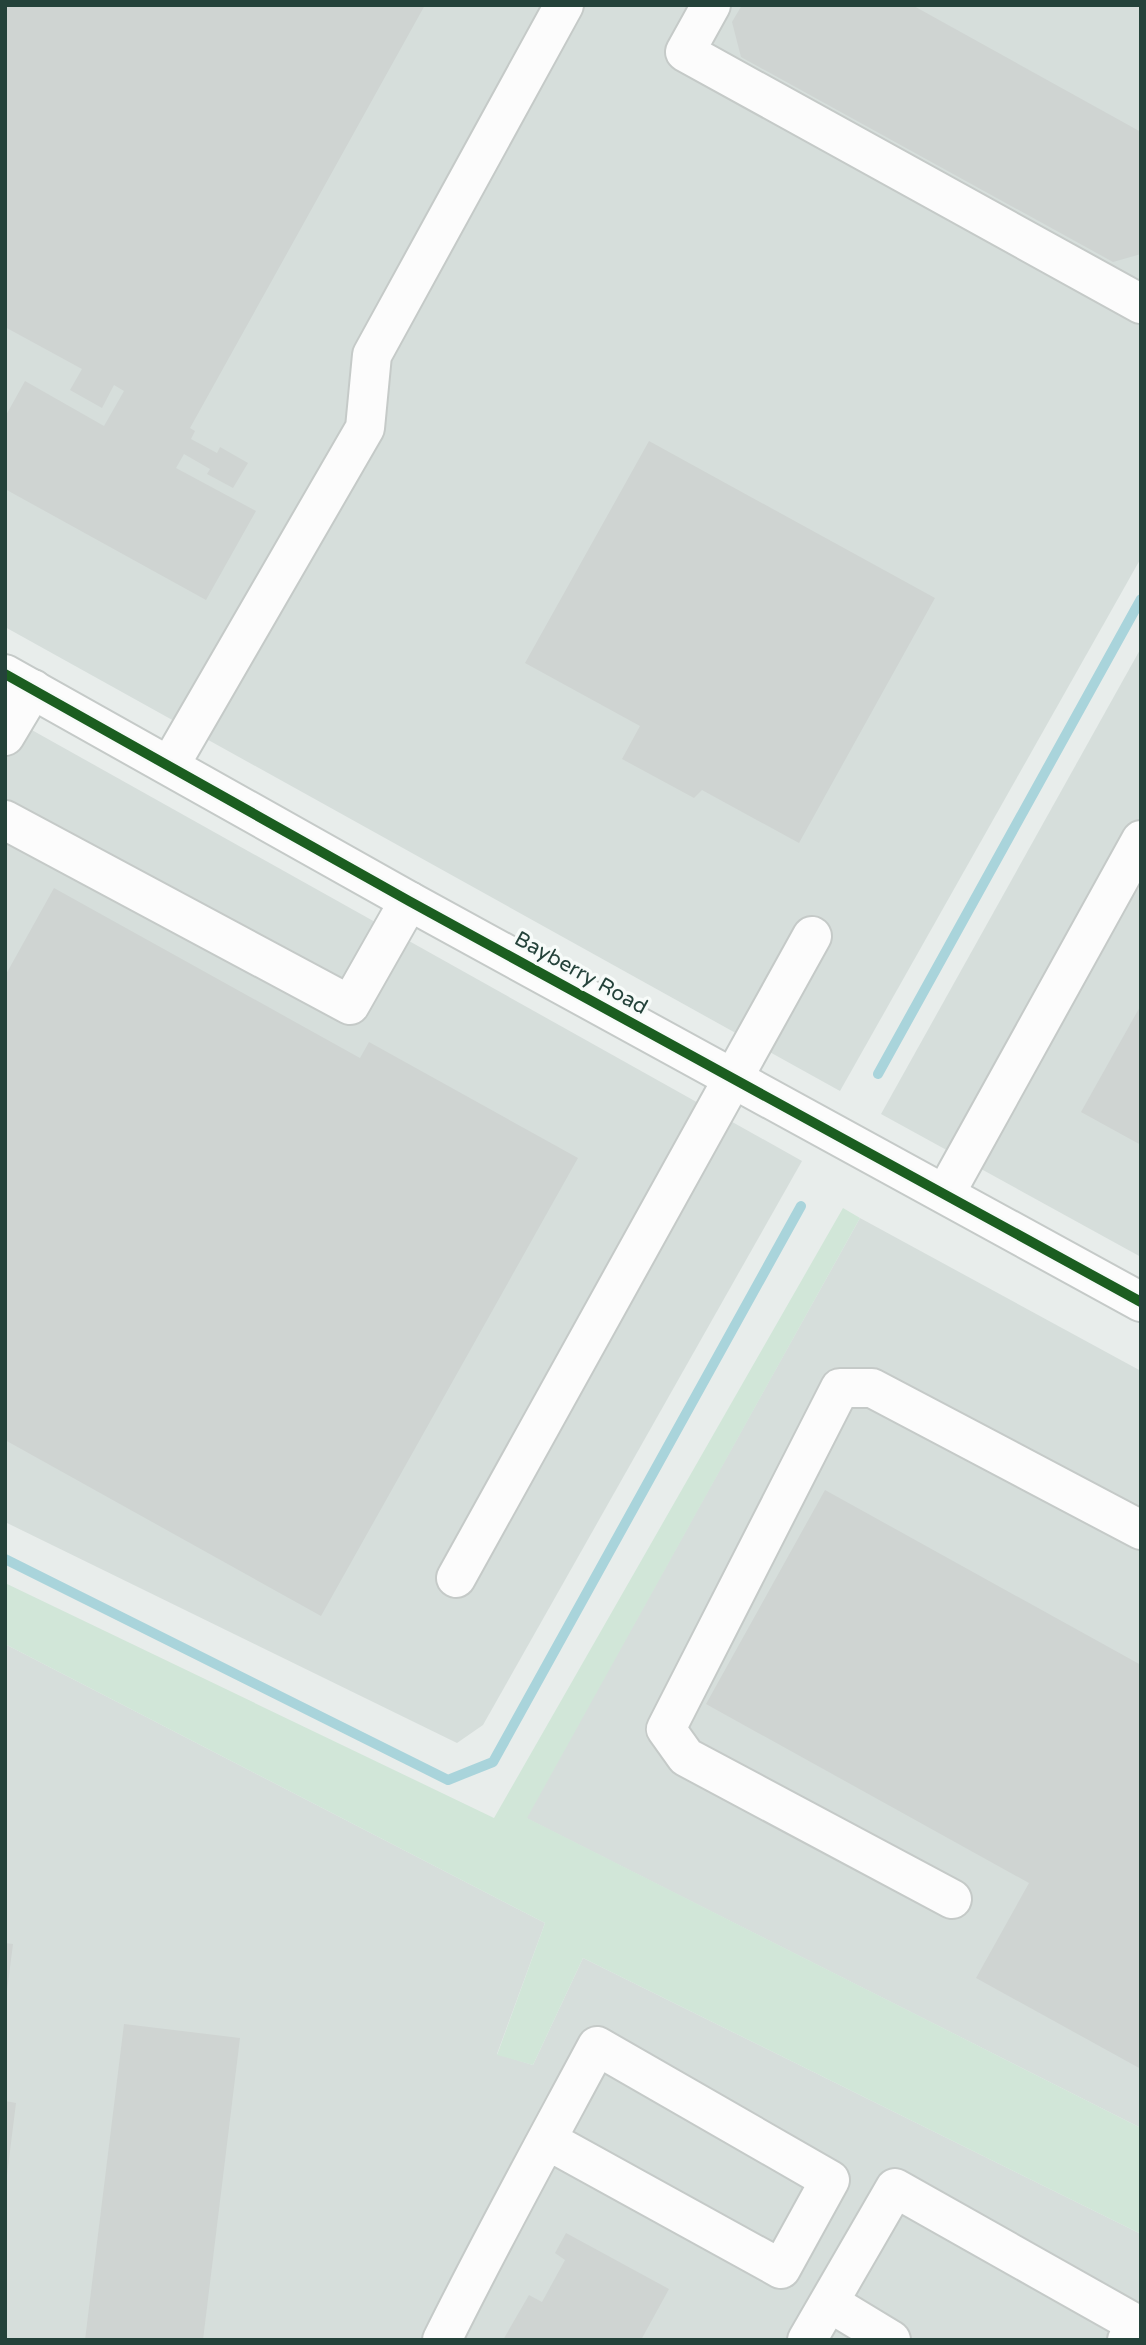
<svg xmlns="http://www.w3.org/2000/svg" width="1146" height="2345" font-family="'Varela Round',sans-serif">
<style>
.built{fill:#d6dedb}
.green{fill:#d1e6d8}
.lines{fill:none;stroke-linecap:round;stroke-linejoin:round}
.stream{stroke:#a9d4db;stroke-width:10}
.building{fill:#cfd4d2}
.minor-casing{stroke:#c5cac8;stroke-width:42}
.minor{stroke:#fcfcfc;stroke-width:38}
.cycleway-casing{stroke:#f7fbf9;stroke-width:15}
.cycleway{stroke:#1b5e20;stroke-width:10}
.labels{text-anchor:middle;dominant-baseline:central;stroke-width:7;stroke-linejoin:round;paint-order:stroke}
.street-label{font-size:21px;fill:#24423a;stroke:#f7fbf9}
</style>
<rect width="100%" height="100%" fill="#e8edeb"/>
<g class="built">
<polygon points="5,5 1141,5 1141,558 840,1091 5,627"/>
<polygon points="1141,648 1141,1257 881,1114"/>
<polygon points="5,715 802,1161 483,1725 457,1743 5,1522"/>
<polygon points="860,1218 1141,1371 1141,2128 526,1818"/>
<polygon points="5,1644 545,1923 497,2054 533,2065 583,1958 1141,2234 1141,2340 5,2340"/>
</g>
<polygon class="green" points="843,1208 860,1218 527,1818 1141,2128 1141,2234 583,1958 533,2065 497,2055 545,1923 5,1644 5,1583 494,1818"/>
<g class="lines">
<g class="stream">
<polyline points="878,1074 1141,599"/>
<polyline points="5,1559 448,1780 493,1762 801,1206"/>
</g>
</g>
<g class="building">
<polygon points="5,5 425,5 190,428 195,431 191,439 217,453 220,447 248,463 233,488 207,474 210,469 184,454 176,468 256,511 206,600 5,489 5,417 25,381 104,426 124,391 114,385 102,408 70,390 82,369 5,327"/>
<polygon points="742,5 912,5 1141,132 1141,254 1113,262 741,57 732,22"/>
<polygon points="649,441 935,598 799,843 702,790 694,798 622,759 640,726 525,663"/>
<polygon points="54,888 360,1058 369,1042 578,1158 321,1616 5,1440 5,976"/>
<polygon points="1141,1005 1141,1145 1081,1112"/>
<polygon points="825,1490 1141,1665 1141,2069 976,1978 1029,1883 706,1704"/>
<polygon points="5,1943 13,1944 7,1991 5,1991"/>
<polygon points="124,2024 240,2038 203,2340 85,2340"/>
<polygon points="5,2101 16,2103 7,2175 5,2175"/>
<polygon points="566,2233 669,2289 641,2340 503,2340 529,2295 542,2302 565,2260 555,2253"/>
</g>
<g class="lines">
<g class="minor-casing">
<g id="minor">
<polyline points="711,5 685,52 1141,304"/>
<polyline points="5,674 409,901 1141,1302"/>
<polyline points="5,736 33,689"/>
<polyline points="170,765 365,428 372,355 564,5"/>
<polyline points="5,820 350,1005 409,901"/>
<polyline points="945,1194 1141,840"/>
<polyline points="456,1578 812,936"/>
<polyline points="952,1899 686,1757 666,1729 840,1388 872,1388 1141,1530"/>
<polyline points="830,2303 891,2340"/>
<path d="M442 2340C491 2241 545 2143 597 2046L830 2180 781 2269 547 2140"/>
<polyline points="807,2340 895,2188 1136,2324 1127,2340"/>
</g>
</g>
<use href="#minor" class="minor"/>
<g class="cycleway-casing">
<polyline id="cycleway" points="5,674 409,901 1141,1302"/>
</g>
<use href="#cycleway" class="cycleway"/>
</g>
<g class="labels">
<g class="street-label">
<text transform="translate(581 973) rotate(29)">Bayberry Road</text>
</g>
</g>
<rect width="1146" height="2345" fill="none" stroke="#24423a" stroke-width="14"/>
</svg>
